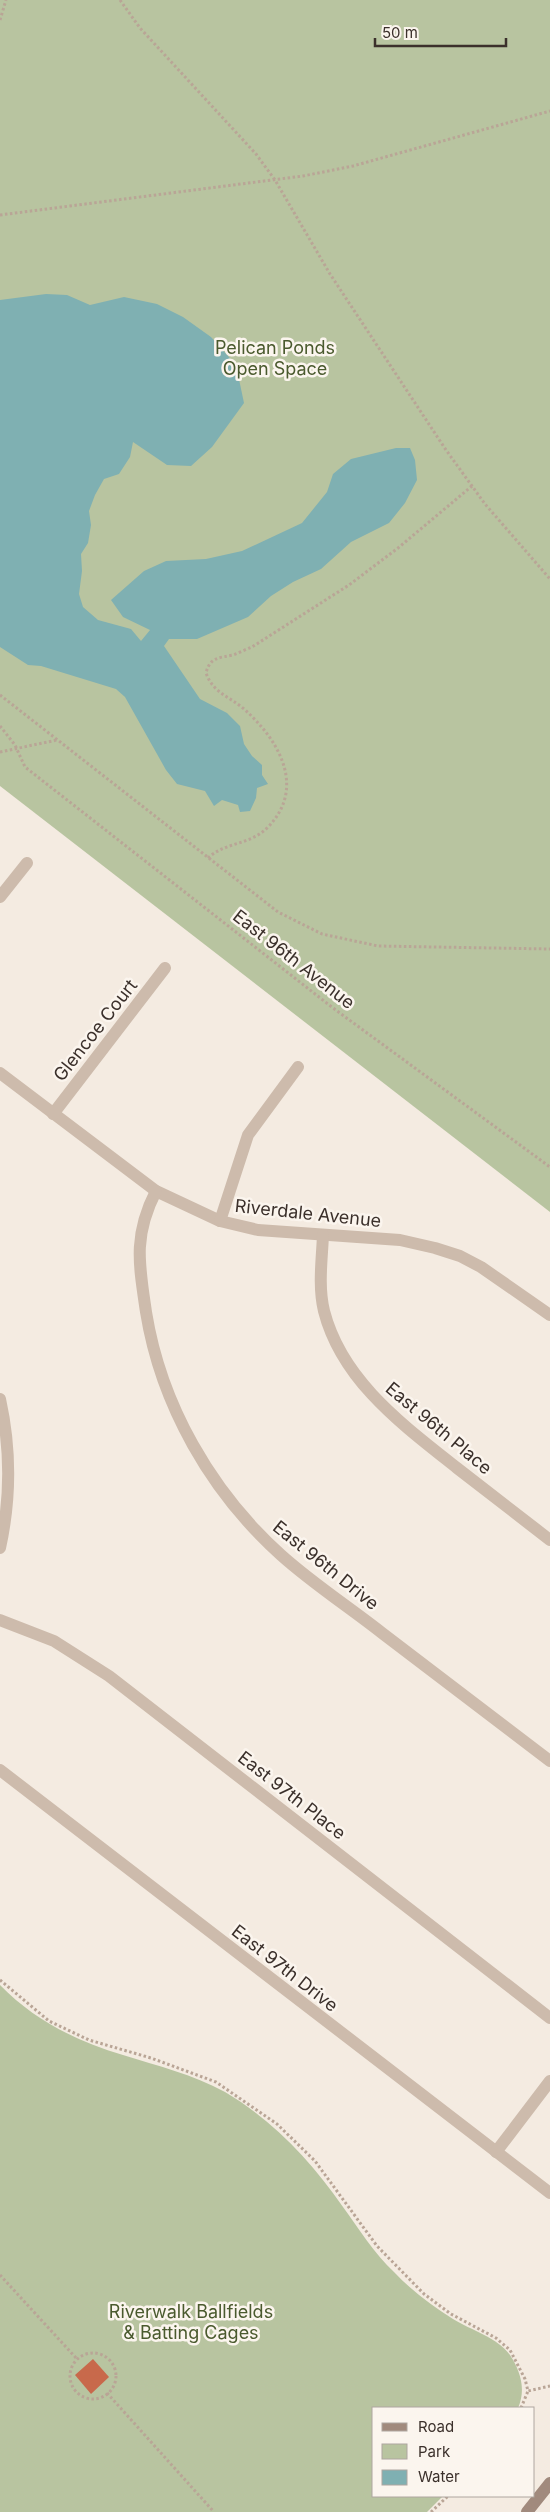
<svg xmlns="http://www.w3.org/2000/svg" width="550" height="2512" font-family="Inter,sans-serif">
<style>
.green{fill:#b8c4a0}
.water{fill:#7fb0b2}
.building{fill:#c8694b}
.lines{fill:none;stroke-linecap:round;stroke-linejoin:round}
.path{stroke:#b9a596;stroke-width:3;stroke-dasharray:2.5 2.5;stroke-linecap:butt}
.street{stroke:#cdbbac;stroke-width:12}
.secondary{stroke:#a18a7d;stroke-width:12}
.labels{text-anchor:middle;dominant-baseline:central;stroke-width:5;stroke-linejoin:round;paint-order:stroke}
.park-label{font-size:18px;fill:#4a5a2e;stroke:#fbf5ee}
.street-label{font-size:18px;fill:#3b302b;stroke:#fbf5ee}
</style>
<rect width="100%" height="100%" fill="#f4ebe1"/>
<g class="green">
<polygon points="0,0 550,0 550,1212 0,786"/>
<path d="M0 1985C34 2020 76 2041 123 2055 158 2066 192 2074 225 2092 274 2121 311 2161 343 2207 359 2229 374 2253 394 2272 411 2290 432 2306 453 2319 471 2330 498 2338 510 2355 521 2372 526 2390 518 2408H374V2496H443L427 2512H0Z"/>
</g>
<polygon class="water" points="46,294 67,295 90,305 124,297 157,304 183,317 211,337 236,365 244,403 212,447 191,466 167,465 133,442 130,457 119,474 104,479 95,495 89,511 91,525 88,543 81,554 82,571 79,594 83,607 98,620 131,629 141,641 150,630 123,617 111,600 144,571 166,561 206,559 242,551 302,523 327,492 333,474 351,459 396,448 410,448 415,460 417,480 405,503 389,523 351,542 321,569 293,582 271,596 248,617 197,639 169,639 164,646 200,699 227,713 240,726 244,744 252,756 262,765 262,775 268,784 257,788 256,798 250,811 240,812 238,805 222,800 214,806 205,791 177,784 166,770 125,697 116,689 41,666 28,665 0,647 0,300"/>
<polygon class="building" points="93,2359 109,2377 91,2394 75,2375"/>
<g class="lines">
<g class="path">
<polyline points="120,0 140,28 256,154 275,180 330,274 446,450 485,504 550,579"/>
<polyline points="0,20 6,0"/>
<polyline points="0,215 303,176 353,166 550,111"/>
<polyline points="0,695 278,912 322,934 378,946 550,949"/>
<polyline points="0,726 15,745 25,767 333,1008 550,1167"/>
<polyline points="0,752 57,740"/>
<path d="M208 858C225 842 251 845 268 827 307 787 278 739 244 709 229 696 213 693 206 673 210 657 219 658 233 655 239 653 246 649 252 647L349 585 398 548 472 486"/>
<polyline points="0,1980 49,2021 89,2040 151,2058 216,2082 277,2124 315,2161 377,2246 424,2294 451,2314 496,2338 510,2350 525,2379 528,2391 550,2386"/>
<polyline points="0,2275 77,2359"/>
<circle cx="93" cy="2376" r="23"/>
<polyline points="107,2393 214,2512"/>
<polyline points="521,2408 528,2391"/>
<polyline points="431,2512 448,2496"/>
</g>
<g class="street">
<polyline points="0,897 27,863"/>
<polyline points="0,1073 156,1191 220,1221 258,1230 400,1240 435,1248 460,1256 481,1267 550,1315"/>
<polyline points="53,1114 165,968"/>
<path d="M156 1191C133 1236 139 1264 146 1312 161 1405 211 1492 281 1555 312 1583 349 1607 382 1633 438 1676 494 1718 550 1761"/>
<polyline points="220,1221 248,1135 298,1067"/>
<path d="M323 1235C322 1259 318 1286 324 1311 342 1381 403 1425 457 1468 488 1492 519 1516 550 1540"/>
<path d="M0 1399C11 1449 11 1498 0 1548"/>
<polyline points="0,1620 54,1641 109,1676 550,2018"/>
<polyline points="0,1770 550,2193"/>
<polyline points="496,2152 550,2081"/>
</g>
<polyline class="secondary" points="527,2512 550,2483"/>
</g>
<g class="labels">
<g class="park-label">
<text x="275" y="347">Pelican Ponds<tspan x="275" dy="21">Open Space</tspan></text>
<text x="191" y="2311">Riverwalk Ballfields<tspan x="191" dy="21">&amp; Batting Cages</tspan></text>
</g>
<g class="street-label">
<text transform="translate(294 959) rotate(38)">East 96th Avenue</text>
<text transform="translate(95 1030) rotate(-52)">Glencoe Court</text>
<text transform="translate(308 1213) rotate(6)">Riverdale Avenue</text>
<text transform="translate(439 1428) rotate(40)">East 96th Place</text>
<text transform="translate(326 1565) rotate(39)">East 96th Drive</text>
<text transform="translate(292 1795) rotate(38)">East 97th Place</text>
<text transform="translate(285 1968) rotate(38)">East 97th Drive</text>
</g>
</g>
<rect x="372" y="2407" width="162" height="90" fill="#fbf5ee" stroke="#aea6a0"/>
<rect x="382" y="2423" width="25" height="8" fill="#a18a7d" stroke="#aea6a0"/>
<text x="418" y="2432" font-size="15" fill="#3b302b">Road</text>
<rect x="382" y="2444" width="25" height="15" fill="#b8c4a0" stroke="#aea6a0"/>
<text x="418" y="2457" font-size="15" fill="#3b302b">Park</text>
<rect x="382" y="2470" width="25" height="15" fill="#7fb0b2" stroke="#aea6a0"/>
<text x="418" y="2482" font-size="15" fill="#3b302b">Water</text>
<path d="M375 38v8h131v-8" fill="none" stroke="#3b302b" stroke-width="2.5"/>
<text x="382" y="38" font-size="15" fill="#3b302b" stroke="#fbf5ee" stroke-width="4" paint-order="stroke">50 m</text>
</svg>
